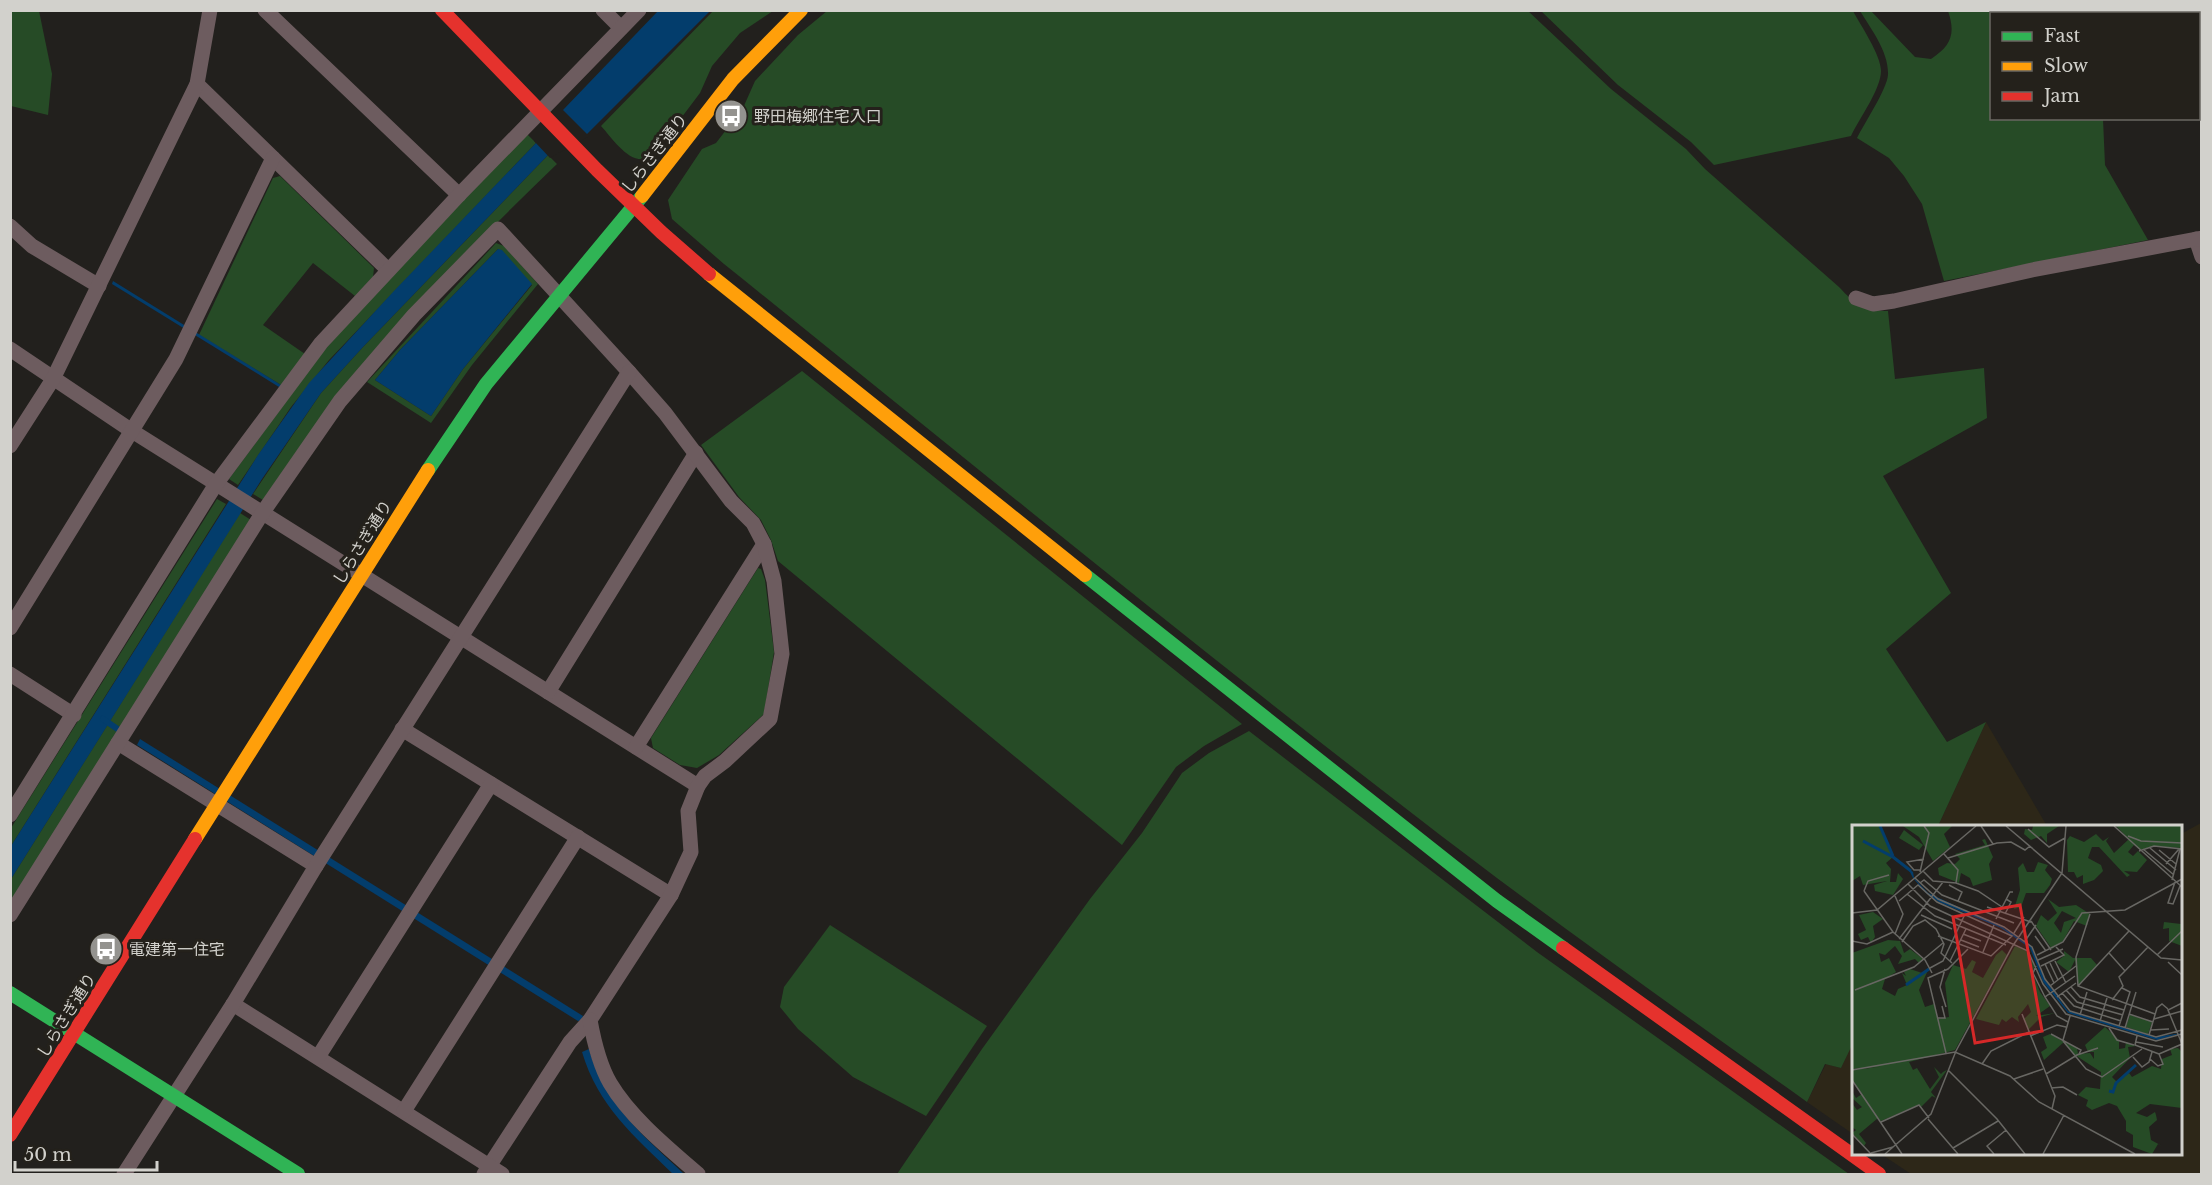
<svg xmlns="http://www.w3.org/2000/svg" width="2212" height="1185" font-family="'Libre Baskerville','Noto Sans JP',serif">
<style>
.industrial{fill:#2d2718}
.green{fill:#264b26;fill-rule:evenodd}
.water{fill:#033d6c}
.pier{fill:#22201d}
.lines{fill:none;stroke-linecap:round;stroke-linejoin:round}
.stream{stroke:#033d6c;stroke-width:6}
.street{stroke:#6d5c5f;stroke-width:15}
.fast{stroke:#30b455;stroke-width:14}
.slow{stroke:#ff9f0a;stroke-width:14}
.jam{stroke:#e5322d;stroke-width:14}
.labels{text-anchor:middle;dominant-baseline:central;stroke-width:6;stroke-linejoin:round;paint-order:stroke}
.poi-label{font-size:16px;fill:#d2d1cc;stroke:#24211b;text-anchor:start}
.street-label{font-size:16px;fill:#d2d1cc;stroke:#24211b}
.inset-river{fill:none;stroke:#033d6c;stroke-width:3}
.inset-road{fill:none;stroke:#686763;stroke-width:1.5}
.view{fill:#d62828;fill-opacity:0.15;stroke:#d62828;stroke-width:3}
.inset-edge{fill:none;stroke:#d2d1cc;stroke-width:3}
</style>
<rect width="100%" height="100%" fill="#22201d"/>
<g class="industrial">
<polygon points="1986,722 2047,826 1938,826"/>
<polygon points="2201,823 2201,1174 1911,1174 1881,1154 2180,1154 2181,834"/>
<polygon points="1853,1041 1853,1134 1807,1102 1826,1064 1841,1068"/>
</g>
<g class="green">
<polygon points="11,10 39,11 52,74 48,115 11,106"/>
<path d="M714 10 773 11 740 33 712 66 700 93 654 154C634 172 614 140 601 126Z"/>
<path d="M827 11H1528L1611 89 1686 149 1705 169 1839 287C1855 304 1863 311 1888 311L1895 379 1984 368 1987 418 1883 476 1951 593 1886 649 1947 742 1986 722 1938 826H1854V1041L1841 1068 1825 1064 1807 1102C1675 1008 1542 914 1413 814 1180 635 953 448 724 264L672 219 668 200 702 149 716 143 743 108 755 81 798 35Z"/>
<path d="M1541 11H1853C1861 26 1881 55 1881 71 1881 89 1859 119 1851 136L1714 165 1691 142 1618 85Z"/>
<path d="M1860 11H1871L1915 57 1931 59C1951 46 1956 34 1948 11H1988L1992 16V118L2103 119 2105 165 2148 240 1944 281 1922 204 1904 176 1889 158 1857 138C1864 124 1887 89 1888 75 1889 52 1871 29 1860 11Z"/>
<polygon points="527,134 536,143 329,360 291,407 238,485 229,479 322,353 365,304"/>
<path d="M548 155 557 164C483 236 408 309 343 389 314 425 289 463 263 500L253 494 321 393 363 347Z"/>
<polygon points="280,176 374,268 373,277 355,296 313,263 263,325 305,354 281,385 199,335 273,178"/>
<path d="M496 243 504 246 538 284 472 365 431 423 367 382ZM498 249 532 285 463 369 431 416 375 380 400 350Z"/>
<polygon points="802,371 1242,724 1204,746 1176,767 1122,845 778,561 771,540 761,520 739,497 701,445"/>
<polygon points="217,499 226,504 11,846 11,828"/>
<polygon points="240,513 251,520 11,904 11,879"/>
<polygon points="758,568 761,569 765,580 774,652 764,714 719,755 697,768 680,765 653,748 651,738"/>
<polygon points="1249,731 1537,952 1849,1174 897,1174 982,1049 1090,899 1142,833 1182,773 1209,753"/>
<polygon points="830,925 987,1026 926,1116 853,1077 798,1029 780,1007 784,987"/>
</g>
<g class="water">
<polygon points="658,11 710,11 587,134 548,155 363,347 321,393 262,479 11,879 11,846 258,455 309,383 393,292 536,143 563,110"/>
<polygon points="498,249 502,250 532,284 463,369 431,416 375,380 400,350"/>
<polygon points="113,281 281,385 279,387 112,284"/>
<polygon points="140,739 583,1016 581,1020 578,1021 137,745"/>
<path d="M589 1049C604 1104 645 1137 684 1174H673C634 1136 598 1106 582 1052Z"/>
</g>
<polygon class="pier" points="561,108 589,136 550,158 534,141"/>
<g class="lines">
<polyline class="stream" points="103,719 119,730"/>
<g class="street">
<polyline points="265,10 459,195"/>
<polyline points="603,10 621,28"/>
<polyline points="197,84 388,270"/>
<polyline points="10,226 32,246 99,286"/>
<polyline points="2196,239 2202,257"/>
<polyline points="1856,298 1873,304 1894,301 2032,270 2202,238"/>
<polyline points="10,349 132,431 698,786"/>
<polyline points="10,446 53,379 197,84 210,10"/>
<polyline points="10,628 176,359 273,158"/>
<polyline points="10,674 74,715"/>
<polyline points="548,692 696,453"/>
<polyline points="402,729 671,895"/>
<polyline points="118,743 316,866"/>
<polyline points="636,747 764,544"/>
<polyline points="10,815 216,484 321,343 459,195 639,10"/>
<polyline points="10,915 263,512 340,401 414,315 498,229 629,372 665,413 731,501 753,523 764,544 774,581 782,654 770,719 725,761 705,776 698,786 688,811 691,852 671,895 590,1020 570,1042 484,1174"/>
<polyline points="233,1004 502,1174"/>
<path d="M590 1020C594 1042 599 1064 610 1083 630 1117 668 1148 698 1174"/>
<polyline points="318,1057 491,784"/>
<polyline points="404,1111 578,837"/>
<polyline points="124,1174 233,1004 316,866 629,372"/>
</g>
<g class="fast">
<polyline points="428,470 486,384 642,196"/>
<polyline points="1085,575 1497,901 1563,948"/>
<polyline points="10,993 298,1174"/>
</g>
<g class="slow">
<polyline points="642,196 733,79 801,10"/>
<polyline points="709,274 1085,575"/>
<polyline points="195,839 428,470"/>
</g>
<g class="jam">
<polyline points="442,10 597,170 661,232 709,274"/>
<polyline points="1563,948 1879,1174"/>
<polyline points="10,1135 195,839"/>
</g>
</g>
<defs>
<g id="bus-disc" transform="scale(1.725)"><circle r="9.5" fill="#94938f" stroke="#24211b"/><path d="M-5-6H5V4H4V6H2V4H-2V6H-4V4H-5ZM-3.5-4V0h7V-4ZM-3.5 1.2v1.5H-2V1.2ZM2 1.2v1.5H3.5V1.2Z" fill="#fff"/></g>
</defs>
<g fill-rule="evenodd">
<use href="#bus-disc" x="731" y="116"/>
<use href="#bus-disc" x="106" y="949"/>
</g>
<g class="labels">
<g class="poi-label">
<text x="754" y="116">野田梅郷住宅入口</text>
<text x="129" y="949">電建第一住宅</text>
</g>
<g class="street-label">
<text transform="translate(654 153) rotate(-52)">しらさぎ通り</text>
<text transform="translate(362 542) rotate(-58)">しらさぎ通り</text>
<text transform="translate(66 1015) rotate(-58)">しらさぎ通り</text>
</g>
</g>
<g transform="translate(1852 825)">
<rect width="330" height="330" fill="#22201d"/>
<path d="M0 1H28L41 32 34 38 39 44 38 57H44L46 48 51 54 41 70 23 66 22 60 35 56 11 60 8 51 0 56ZM51 1H100L92 9 98 22 81 36 67 12ZM181 1H207L195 9V18L189 11 179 15 172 9 173 4 180 5ZM264 1H330V23L302 21 288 25 282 20 276 27 281 31 286 26 295 35 285 47 272 46 278 50 275 52 247 22H240L236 33 249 40 251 46 242 55 231 59V50L225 53 222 47H216L215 15 218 11 232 17 244 9 251 16 257 12 254 16 262 28 277 14ZM52 5 71 20 67 25 47 13ZM133 14 141 32 137 39 140 55 121 61 118 53 109 48 107 58 87 50 86 43 95 38 103 39 108 34 103 29 133 20 130 15ZM186 37 196 40 193 45 200 54 198 60 192 68H174L169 82 162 84 168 65 166 43 171 38 175 47H182ZM196 74 207 82 224 80 238 89 235 101 222 96 211 116 200 124 184 101 189 90 196 96 205 88ZM210 86 224 93 212 97 209 108 202 98ZM21 87 31 94 21 101 23 112 19 118 16 112 9 115 6 109 14 105 7 90ZM312 97 329 99 330 121 317 116V103L311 104ZM36 115 48 116 52 128 58 124 71 134 67 138 63 134 46 139 50 131 43 121 33 130 27 128 29 137 37 133 44 147 33 154 30 164 43 171 46 164 55 160 50 148 54 151 52 147 58 144 70 148 77 143 67 165 73 182 82 179 86 194 97 192 93 158 101 140 114 144 120 135 124 137 120 147 131 153 144 130 150 125 155 130 103 225 57 237 61 245 65 243 78 264 87 252 82 242 89 249 91 247 95 245 79 267 84 273 80 271 69 282 66 280 29 296 26 293 7 309 14 318 12 321 0 308 4 305 0 302V278L5 285 10 282 0 273V266L4 273 10 269 0 254V245L28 242 0 244V128ZM163 121 174 126 183 141 180 147 188 167 198 181 184 191 203 188 189 192 176 205 172 194 179 187 176 179 166 192 167 197 160 192 154 197 150 194 147 200 124 194ZM212 126 221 133H239L245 140 226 161 223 135 217 147 204 137 212 131ZM278 190 300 197 296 209 274 202ZM253 202 267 215V224L273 223 274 217 284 221 276 222 278 233 260 252 265 257 277 248 280 252 300 241 309 244 310 234 320 230 318 224 326 223 330 227V283L298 279 284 288 295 292 303 287 304 290 305 295 297 302 299 315 310 321 306 319 300 329 281 322V310L274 306V296L265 281 257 278 240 285 234 281 236 275 226 270 234 262 248 264 249 247 223 230 212 217 225 223 226 229 238 228 242 234V227H236L233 220ZM198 209 212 217 192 235 189 227 195 223 191 212Z" fill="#264b26" fill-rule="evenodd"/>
<path d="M56 43 61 47 62 53 76 68 150 102 179 121 193 155 216 186 303 212 330 208 305 215 216 188 191 157 178 123 149 103 87 77 74 68 61 53Z" fill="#033d6c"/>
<path class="inset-river" d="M28 1 41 31M11 16 41 32M41 32 59 46M54 160 77 144M257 266 261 267 264 258 284 240"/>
<path class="inset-road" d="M129 1 141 19M154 1 309 133 330 135M262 1 330 62M176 4 197 22 213 13M276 11 289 16 330 18M298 23 324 45M291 24 322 50M307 25 324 39M287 26 302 21 330 24M92 29 106 45 104 58M96 33 145 18 159 17 173 25 178 21M314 39 327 24M69 45H62L55 37 72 34M71 46 81 56 104 58 126 66 150 82M68 47 77 8 72 1M210 48 214 1M63 53 86 74 152 102 180 122 193 154 218 186 304 212 330 205M320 55 328 24M323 57 316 78 321 79 328 61M68 58 72 55 90 70 162 98M56 59 78 81 176 126 191 159 214 189 304 216 330 209M97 60 110 67 106 76M12 66 41 107 73 135 80 148M12 66 16 56 37 50M55 69 83 91 154 120M43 71 51 89 43 109M47 76 66 60 85 77 160 111 139 131 86 111M135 82 179 97M0 88 25 85 124 1M153 89 159 77 154 74M238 89 224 132 226 161 303 189M69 90 100 104M144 94 158 67H161M179 96 199 125M162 108 172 92M111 109 129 116M183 111 194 126M47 114 91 57M109 115 127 122M0 116 15 119 41 107M173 116 184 100M50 117 61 101 73 95 84 104 92 119 89 128 100 138M131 127 142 100M257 128 273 146 296 122M185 130 211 117 230 88 273 85 330 54M305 130 330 106M186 135 211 124M98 136 114 104M203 136 214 158M316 137 330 150M198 138 206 155M193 139 202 158M184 141 181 148 193 172M189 141 212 130 204 122M78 143 91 136 113 89M93 144 88 162 94 182M198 161 224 141M226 161 277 106M219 162 228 172 272 185M3 165 62 142 91 118M214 165 225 177 271 190M210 168 222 181 269 196M205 172 224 158M260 175 271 161 267 152 273 146M170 189 203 271 200 284M277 189 301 197M228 190 235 167M86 193H93L90 181M302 194 330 186M248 196 255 173M216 197 205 191 193 172 223 151M267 201 278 167 270 163M257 203 265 215 282 220M273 203 284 167M299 205 317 204M199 209 229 225 227 229M297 210 305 183 310 179 316 184M178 211 205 200 214 202M285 211 283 220 307 229M211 215 218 191M211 216 234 244 250 252 290 224M284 217 311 222M94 228 76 153 96 144 116 124M307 229 330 219 316 185 330 178M281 232 290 242 297 237 300 227M298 234 306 241 311 239 307 229M130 239 139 226 177 207M0 245 103 227 158 251 187 277 283 329M96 245 145 294 173 329M194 249 225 230 246 223M162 254 191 244M0 255 50 329M199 263 211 262 225 270M76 294 106 329M29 297 67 280 77 293M0 309 19 329M101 323 146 296M19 328 41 322M33 329 79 289 104 226 160 122 210 48M142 329 135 321 154 305M191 329 212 290"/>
<path class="view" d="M168 80 190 206 123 218 101 92Z"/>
<rect width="330" height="330" class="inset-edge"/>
</g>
<rect width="2212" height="1185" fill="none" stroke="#d2d1cc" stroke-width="24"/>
<rect x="1990" y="12" width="210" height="108" fill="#24211b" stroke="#6a6762" stroke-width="1.5"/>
<rect x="2002" y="32" width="30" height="9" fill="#30b455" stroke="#6a6762" stroke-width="1.5"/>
<text x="2044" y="42" font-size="18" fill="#d2d1cc">Fast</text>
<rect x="2002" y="62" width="30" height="9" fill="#ff9f0a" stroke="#6a6762" stroke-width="1.5"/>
<text x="2044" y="72" font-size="18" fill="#d2d1cc">Slow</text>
<rect x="2002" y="92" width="30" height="9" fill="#e5322d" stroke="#6a6762" stroke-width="1.5"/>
<text x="2044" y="102" font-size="18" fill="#d2d1cc">Jam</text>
<path d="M15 1161v9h142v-9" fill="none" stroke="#d2d1cc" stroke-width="3"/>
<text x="24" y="1161" font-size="18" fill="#d2d1cc" stroke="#24211b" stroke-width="4.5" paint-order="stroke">50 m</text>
</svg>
